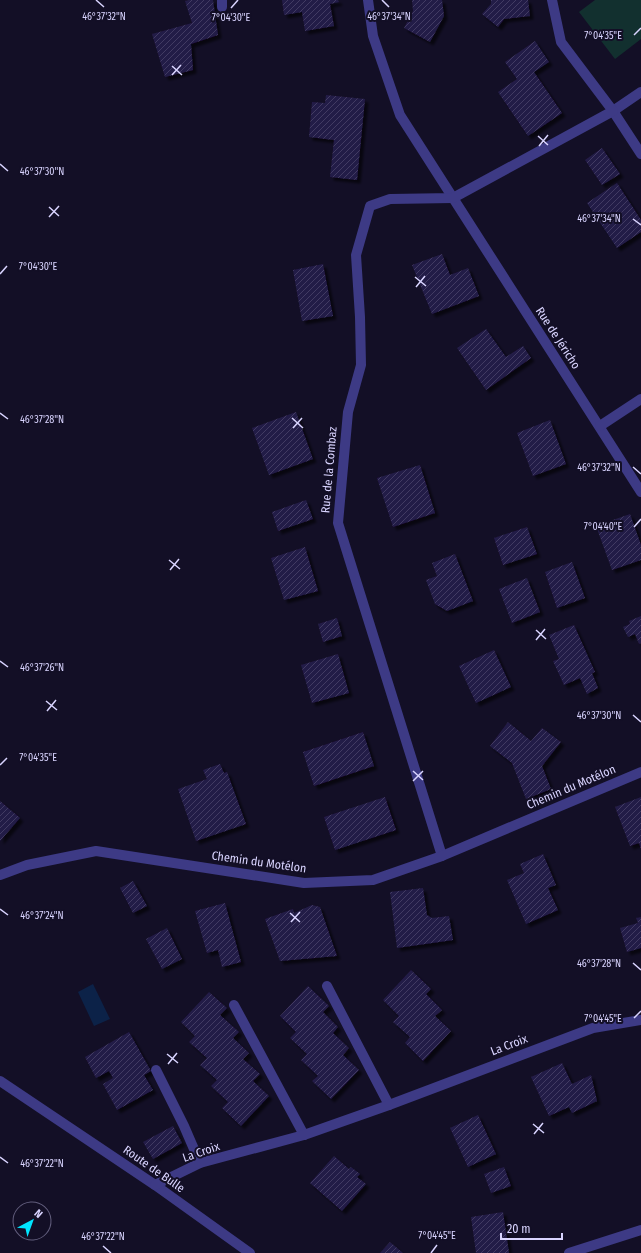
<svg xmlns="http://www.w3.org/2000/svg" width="641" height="1253" font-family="'Fira Sans Condensed',sans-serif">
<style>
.green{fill:#12302f}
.water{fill:#0c2248}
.building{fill:url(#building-hatch);filter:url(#shadow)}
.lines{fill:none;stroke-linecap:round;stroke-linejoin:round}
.minor{stroke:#3d3a85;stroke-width:10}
.ticks{fill:none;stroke:#d9d4ff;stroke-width:1.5}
.labels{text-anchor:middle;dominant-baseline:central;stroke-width:4;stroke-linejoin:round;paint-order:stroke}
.street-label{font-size:12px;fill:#d9d4ff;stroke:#130f26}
.ticks-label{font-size:10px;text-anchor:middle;fill:#d9d4ff;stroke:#130f26;stroke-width:4;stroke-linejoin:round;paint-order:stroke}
</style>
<defs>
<pattern id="building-hatch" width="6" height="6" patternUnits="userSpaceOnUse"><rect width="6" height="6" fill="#241b47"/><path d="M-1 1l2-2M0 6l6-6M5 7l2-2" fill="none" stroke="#433b63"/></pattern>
<filter id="shadow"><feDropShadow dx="3.5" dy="3.5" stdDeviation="1" flood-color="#0009"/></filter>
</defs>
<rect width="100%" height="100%" fill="#130f26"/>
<polygon class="green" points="595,0 641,0 641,39 615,59 579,12"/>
<polygon class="water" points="93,984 110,1019 94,1026 78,992"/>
<g class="building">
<polygon points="189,0 213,0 218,35 191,44 193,70 165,77 152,34 192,23 185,1"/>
<polygon points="282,0 338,0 339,2 330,4 334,26 305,31 302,12 284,15"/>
<polygon points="412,0 442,0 444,16 430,42 404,28 413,11"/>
<polygon points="491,0 528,0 530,16 504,19 498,27 482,14 491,4"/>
<polygon points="535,41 549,62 534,72 562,113 528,136 498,92 517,79 505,62"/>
<polygon points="326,95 365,99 357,180 330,177 334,140 309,137 312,102 325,103"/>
<polygon points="602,148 620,174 602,185 585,160"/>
<polygon points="617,183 641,220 641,232 617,248 587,203"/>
<polygon points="442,254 450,275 468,268 479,296 432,314 412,265"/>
<polygon points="323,264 333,316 302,321 293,270"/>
<polygon points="486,329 506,357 523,346 531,358 486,390 457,348"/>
<polygon points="296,412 313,459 269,475 252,428"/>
<polygon points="550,420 566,464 533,476 517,433"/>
<polygon points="420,465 435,513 393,527 377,478"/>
<polygon points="306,500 313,519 278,531 272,512"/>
<polygon points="630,514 641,545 641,560 612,570 596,526"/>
<polygon points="527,527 537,554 503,565 494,538"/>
<polygon points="305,547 318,591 284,600 271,558"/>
<polygon points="455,554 473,601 447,611 435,604 426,580 437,576 432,563"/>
<polygon points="572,562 585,598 557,608 545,572"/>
<polygon points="527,578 540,612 512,623 499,589"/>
<polygon points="641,616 641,643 639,644 635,634 628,637 623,627 630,624 629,621"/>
<polygon points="337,618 342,636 323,642 318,624"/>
<polygon points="574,625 595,672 592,673 598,688 587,694 580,678 564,685 553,661 559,659 549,635"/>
<polygon points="494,650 511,687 476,703 459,666"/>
<polygon points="338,654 349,693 312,703 301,665"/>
<polygon points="508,722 531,741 542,728 561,742 542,766 551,789 526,799 512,763 490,746"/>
<polygon points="363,732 374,766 314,786 303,752"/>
<polygon points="220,764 224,773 227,772 246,824 196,841 178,789 207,779 203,770"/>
<polygon points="385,797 396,830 335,850 324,817"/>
<polygon points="641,797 641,849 639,843 630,846 615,807"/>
<polygon points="0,801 20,818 0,841"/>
<polygon points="543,854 556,885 548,888 558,910 526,924 507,880 524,873 520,864"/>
<polygon points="133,881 147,906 133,913 120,888"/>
<polygon points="423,888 427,915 432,918 449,916 453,940 397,948 390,892"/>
<polygon points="225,903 241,962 222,967 218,950 207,953 195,911"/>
<polygon points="312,905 320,907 337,956 280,961 265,919 293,909 294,913"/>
<polygon points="641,917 641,948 627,952 620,928 638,923 636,918"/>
<polygon points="167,928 182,959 162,969 146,939"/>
<polygon points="411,970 431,989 426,994 442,1010 435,1016 451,1031 423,1061 405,1043 410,1037 393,1022 399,1016 383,1000"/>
<polygon points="308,986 329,1006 323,1012 338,1027 333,1033 349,1048 343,1055 359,1070 331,1099 312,1081 318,1076 301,1060 307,1054 290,1038 296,1032 280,1016"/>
<polygon points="209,992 227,1008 220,1015 239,1032 233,1038 249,1053 243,1059 260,1074 253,1081 269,1096 241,1126 222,1108 228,1102 211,1086 217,1080 200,1065 207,1058 189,1042 195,1036 181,1022"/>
<polygon points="129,1032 151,1071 144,1075 153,1090 117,1110 103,1084 113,1078 109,1071 96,1078 85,1057"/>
<polygon points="562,1063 572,1084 591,1075 597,1101 572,1113 569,1107 549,1116 531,1077"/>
<polygon points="478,1115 496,1154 468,1167 450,1128"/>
<polygon points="173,1126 182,1143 153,1159 143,1142"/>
<polygon points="334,1156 349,1169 351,1167 360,1174 357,1177 366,1184 342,1211 310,1183"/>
<polygon points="504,1167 511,1186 491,1193 484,1174"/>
<polygon points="503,1212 509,1253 476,1253 471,1217"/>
<polygon points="390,1242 403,1253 380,1253"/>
</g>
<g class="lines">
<g class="minor">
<polyline points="222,0 222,7"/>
<polyline points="368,0 373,36 400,115 641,492"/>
<polyline points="641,92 613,111 641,154"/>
<polyline points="600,426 641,399"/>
<polyline points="442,856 338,523 348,412 361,365 360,317 356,255 370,206 390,199 453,198 613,111 561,42 552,0"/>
<polyline points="0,875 27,865 96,851 304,883 373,880 442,856 641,772"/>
<polyline points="327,986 389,1105"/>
<polyline points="234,1005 304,1135"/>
<polyline points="156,1070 184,1126 200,1163"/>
<polyline points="0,1081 155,1185 250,1253"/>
<polyline points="155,1185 200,1163 304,1135 389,1105 593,1028 641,1020"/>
<polyline points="569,1253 641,1230"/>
</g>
</g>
<path class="ticks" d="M96 0 104 7M382 0 389 7M231 8 238 0M634 35 641 28M172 66 182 75M172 75 181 65M538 136 548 145M539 146 548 135M0 164 8 171M49 207 59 216M49 217 59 206M633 219 641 225M0 274 7 266M415 277 426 286M416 287 425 276M0 413 8 419M292 418 303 428M293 428 302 418M633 467 641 474M634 527 641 519M169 560 180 569M170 570 179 559M536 630 546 639M536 640 545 629M0 661 8 667M46 701 57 710M47 711 56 700M633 715 641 722M0 765 7 758M413 771 423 780M413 781 423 771M0 909 8 915M290 913 300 922M291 922 300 912M633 963 641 970M634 1018 641 1011M167 1054 178 1063M168 1064 177 1053M533 1124 544 1133M534 1134 543 1123M0 1157 8 1163M103 1246 111 1253M431 1253 437 1245"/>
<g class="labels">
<g class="street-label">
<text transform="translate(558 338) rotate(57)">Rue de Jéricho</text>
<text transform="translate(329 470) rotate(-85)">Rue de la Combaz</text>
<text transform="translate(571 787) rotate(-23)">Chemin du Motélon</text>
<text transform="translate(259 862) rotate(8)">Chemin du Motélon</text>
<text transform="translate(509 1045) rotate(-21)">La Croix</text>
<text transform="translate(201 1152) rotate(-19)">La Croix</text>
<text transform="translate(154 1169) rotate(35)">Route de Bulle</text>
</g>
</g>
<g class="ticks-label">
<text x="104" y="20">46°37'32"N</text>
<text x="389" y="20">46°37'34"N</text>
<text x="231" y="21">7°04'30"E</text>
<text x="603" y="39">7°04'35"E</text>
<text x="42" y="175">46°37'30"N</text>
<text x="599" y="222">46°37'34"N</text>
<text x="38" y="270">7°04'30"E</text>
<text x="42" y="423">46°37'28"N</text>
<text x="599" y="471">46°37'32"N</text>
<text x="603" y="530">7°04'40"E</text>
<text x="42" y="671">46°37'26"N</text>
<text x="599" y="719">46°37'30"N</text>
<text x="38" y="761">7°04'35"E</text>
<text x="42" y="919">46°37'24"N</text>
<text x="599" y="967">46°37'28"N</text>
<text x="603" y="1022">7°04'45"E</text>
<text x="42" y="1167">46°37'22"N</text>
<text x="437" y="1239">7°04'45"E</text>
<text x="103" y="1240">46°37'22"N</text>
</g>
<g transform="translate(32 1221) rotate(41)"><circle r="19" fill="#130f26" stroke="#625e7d"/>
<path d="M0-3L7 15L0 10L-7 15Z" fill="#00e5ff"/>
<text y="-6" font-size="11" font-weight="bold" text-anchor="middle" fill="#d9d4ff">N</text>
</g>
<path d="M501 1233v6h61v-6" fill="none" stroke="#d9d4ff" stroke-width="2"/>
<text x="507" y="1233" font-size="12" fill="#d9d4ff" stroke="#130f26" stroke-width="3" paint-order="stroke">20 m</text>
</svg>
